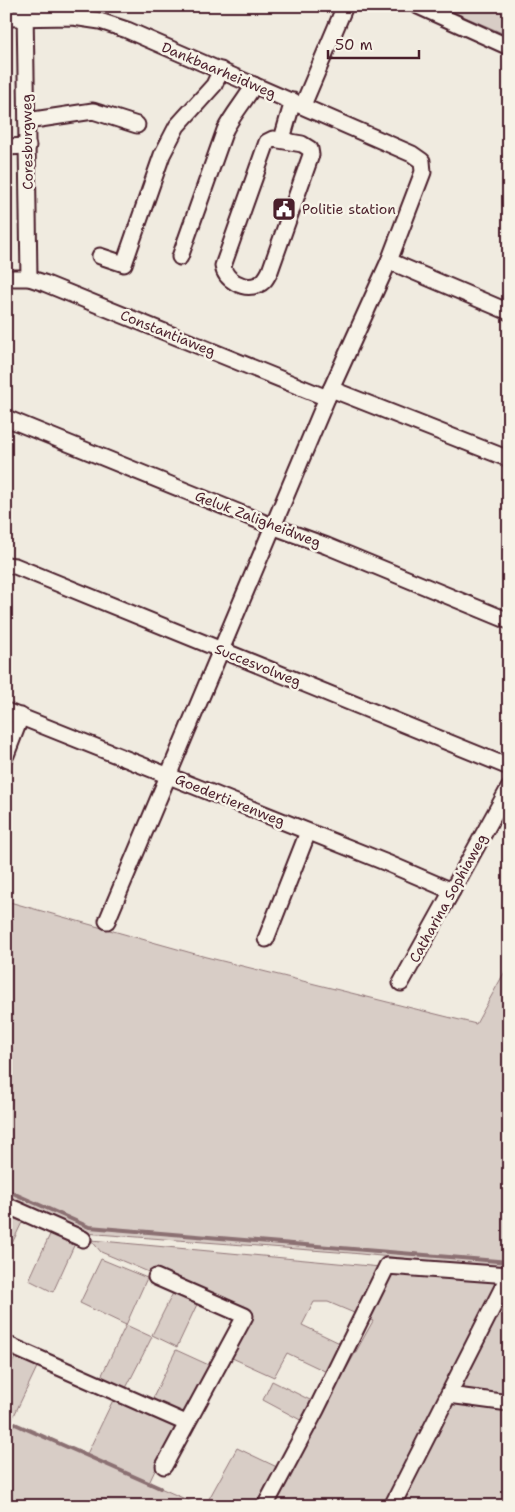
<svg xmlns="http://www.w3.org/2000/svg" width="515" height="1512" font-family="'Shantell Sans',sans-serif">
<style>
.green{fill:#d8cdc6;stroke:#917678}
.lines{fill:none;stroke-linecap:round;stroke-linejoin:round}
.stream{stroke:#8b6f72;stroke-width:4}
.minor-casing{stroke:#4a1f2b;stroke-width:19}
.minor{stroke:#f7f3e8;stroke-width:15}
.labels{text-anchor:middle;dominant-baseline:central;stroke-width:5;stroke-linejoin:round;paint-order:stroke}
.street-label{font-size:14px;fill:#4a1f2b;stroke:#f7f3e8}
.poi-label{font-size:14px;fill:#4a1f2b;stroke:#f7f3e8;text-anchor:start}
</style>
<rect width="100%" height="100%" fill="#f0ebe0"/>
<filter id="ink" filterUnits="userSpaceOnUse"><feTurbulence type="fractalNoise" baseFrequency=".02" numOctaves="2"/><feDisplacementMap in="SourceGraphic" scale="10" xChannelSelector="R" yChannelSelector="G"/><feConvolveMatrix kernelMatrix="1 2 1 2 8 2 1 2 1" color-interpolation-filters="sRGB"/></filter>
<g filter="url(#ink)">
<g class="green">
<polygon points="440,6 509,6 509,36"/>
<polygon points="6,901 206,957 476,1024 509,964 509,1269 351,1253 84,1233 6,1201"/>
<polygon points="6,1208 25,1216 6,1256"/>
<polygon points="53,1228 77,1239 53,1292 29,1280"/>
<polygon points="91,1240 509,1279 509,1506 270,1506 373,1321 328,1302 314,1302 302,1325 346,1346 331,1374 287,1353 274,1377 230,1357 251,1315 101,1252"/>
<polygon points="101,1259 147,1278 126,1325 152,1337 124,1392 99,1381 126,1325 80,1303"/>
<polygon points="175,1289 199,1300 177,1347 152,1335"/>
<path d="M176 1350 211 1366 188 1409C178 1418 161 1408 150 1404Z"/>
<polygon points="17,1353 39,1363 11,1422 86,1456 115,1396 176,1426 149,1483 201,1506 6,1506 6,1377"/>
<polygon points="272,1381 316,1403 306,1423 263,1400"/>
<polygon points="237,1448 281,1469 261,1506 205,1506"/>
</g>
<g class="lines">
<g class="stream">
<polyline points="6,1190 89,1227 509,1262"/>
<polyline points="6,1420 160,1488"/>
</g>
<g class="minor-casing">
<g id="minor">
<polyline points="418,6 509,47"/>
<polyline points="25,8 29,278"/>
<polyline points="6,18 73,17 100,21 127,30 412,154 422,161 423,172 389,261 327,398 107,921"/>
<polyline points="303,105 345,6"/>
<polyline points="27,121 93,111 137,125"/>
<path d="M273 139 302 144 310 149 311 155 270 271C267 277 264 283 257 285 243 290 225 280 223 266L267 142Z"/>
<polyline points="282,139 293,101"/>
<polyline points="6,147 28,146"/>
<polyline points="100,256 124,264 162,155 177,126 214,85 221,70"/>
<path d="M180 257 225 130C233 114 245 101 254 85"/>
<polyline points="389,261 509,312"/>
<polyline points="6,278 29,278 44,283 327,398"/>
<polyline points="331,389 509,459"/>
<polyline points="6,418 272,526 327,546 509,621"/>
<polyline points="6,565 15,566 509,767"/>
<polyline points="6,711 387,863 452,891"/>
<polyline points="6,755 21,716"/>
<polyline points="266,939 308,832"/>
<polyline points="401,983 509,788"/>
<polyline points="6,1205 83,1239"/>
<polyline points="156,1277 245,1316 164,1466"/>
<polyline points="6,1344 186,1423"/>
<polyline points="449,1395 509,1403"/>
<polyline points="265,1506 316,1410 387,1266 509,1275"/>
<polyline points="392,1506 509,1275"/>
</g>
</g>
<use href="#minor" class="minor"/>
</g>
</g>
<defs>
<g id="civic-square" transform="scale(1.25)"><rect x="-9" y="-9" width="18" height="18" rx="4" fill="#4a1f2b" stroke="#f7f3e8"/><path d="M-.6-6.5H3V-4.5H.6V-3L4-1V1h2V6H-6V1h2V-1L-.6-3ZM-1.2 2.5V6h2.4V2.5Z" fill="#fff"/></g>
</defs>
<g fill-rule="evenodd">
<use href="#civic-square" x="284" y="209"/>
</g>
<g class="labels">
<g class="street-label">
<text transform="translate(219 70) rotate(23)">Dankbaarheidweg</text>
<text transform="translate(27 142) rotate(-91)">Coresburgweg</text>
<text transform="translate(168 333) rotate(22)">Constantiaweg</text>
<text transform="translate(258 519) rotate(21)">Geluk Zaligheidweg</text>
<text transform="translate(258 665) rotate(22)">Succesvolweg</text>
<text transform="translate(230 800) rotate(22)">Goedertierenweg</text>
<text transform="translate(448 898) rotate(-61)">Catharina Sophiaweg</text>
</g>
<g class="poi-label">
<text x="302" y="209">Politie station</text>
</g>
</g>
<rect width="515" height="1512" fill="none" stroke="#f7f3e8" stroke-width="25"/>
<rect x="12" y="12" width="490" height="1487" fill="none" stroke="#4a1f2b" stroke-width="2" filter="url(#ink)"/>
<path d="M328 50v8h91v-8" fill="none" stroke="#4a1f2b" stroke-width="2.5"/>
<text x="335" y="50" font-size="15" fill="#4a1f2b" stroke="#f7f3e8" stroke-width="4" paint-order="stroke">50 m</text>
</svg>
